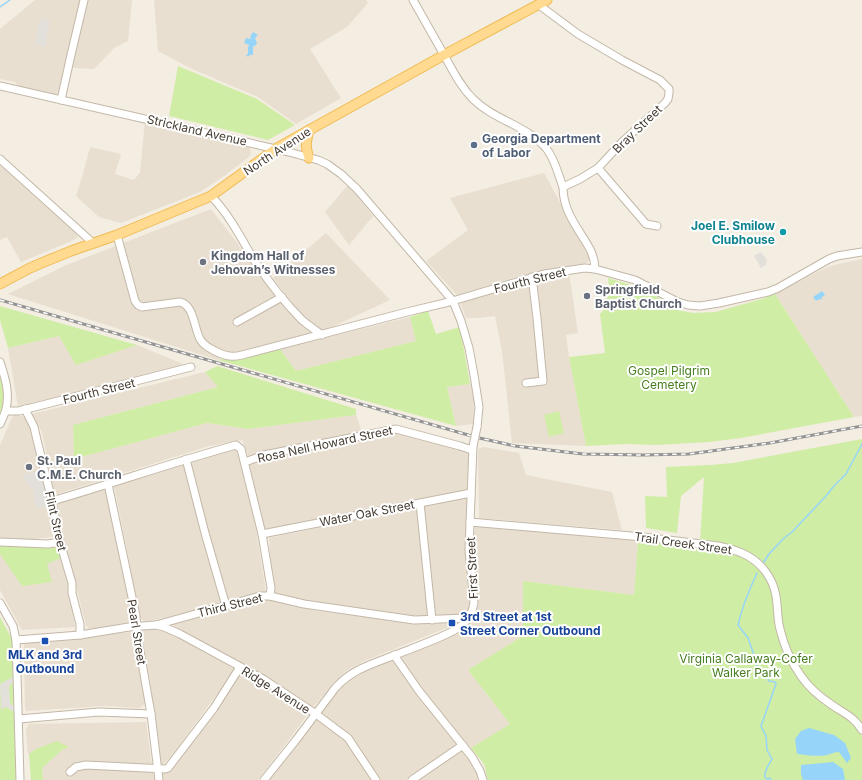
<svg xmlns="http://www.w3.org/2000/svg" width="862" height="780" font-family="Inter,sans-serif">
<style>
.residential{fill:#e8dfd0}
.green{fill:#d0eda5}
.parking{fill:#e3e0dc}
.water{fill:#96d5f9}
.lines{fill:none;stroke-linecap:round;stroke-linejoin:round}
.stream{stroke:#96d5f9;stroke-width:1.5}
.minor-casing{stroke:#c3b8a7;stroke-width:9}
.major-casing{stroke:#f1bb52;stroke-width:11}
.minor{stroke:#fff;stroke-width:7}
.major{stroke:#ffda90;stroke-width:9}
.rail-casing{stroke:#949494;stroke-width:3}
.rail{stroke:#fff;stroke-width:1.5;stroke-dasharray:4.5;stroke-linecap:butt}
.minor-bridge-casing{stroke:#c3b8a7;stroke-width:9;stroke-linecap:butt}
.minor-bridge{stroke:#fff;stroke-width:7}
.service-dot{fill:#5c6f8a;stroke:#fff;stroke-width:1.5}
.culture-dot{fill:#0f9aa8;stroke:#fff;stroke-width:1.5}
.worship-dot{fill:#6b7280;stroke:#fff;stroke-width:1.5}
.transit-dot{fill:#1a4fb4;stroke:#fff;stroke-width:1.5}
.labels{text-anchor:middle;dominant-baseline:central;stroke-width:4;stroke-linejoin:round;paint-order:stroke}
.street-label{font-size:12px;fill:#463d32;stroke:#fff}
.service-label{font-size:12px;font-weight:bold;fill:#4e5e75;stroke:#fff;text-anchor:start}
.culture-label{font-size:12px;font-weight:bold;fill:#0d838f;stroke:#fff;text-anchor:end}
.worship-label{font-size:12px;font-weight:bold;fill:#5b616d;stroke:#fff;text-anchor:start}
.park-label{font-size:12px;fill:#477e1f;stroke:#fff}
.transit-label{font-size:12px;font-weight:bold;fill:#164399;stroke:#fff;text-anchor:start}
</style>
<rect width="100%" height="100%" fill="#f3ede2"/>
<g class="residential">
<polygon points="35,0 81,0 69,54 57,95 18,86 15,82 0,79 0,29"/>
<polygon points="87,0 132,0 128,41 114,48 94,69 75,68 72,65"/>
<polygon points="154,0 366,0 368,3 347,27 310,49 341,98 296,124 258,97 190,68 158,51"/>
<polygon points="145,121 248,146 250,148 251,154 249,157 224,176 200,192 121,223 99,217 76,196 83,174 90,147 121,154 115,174 134,180 140,173"/>
<polygon points="0,165 76,233 78,237 72,241 21,262 7,237 0,240"/>
<polygon points="544,173 591,260 583,264 555,268 516,277 457,295 426,261 468,230 450,198"/>
<polygon points="348,185 373,216 349,245 325,212"/>
<polygon points="211,209 288,309 312,333 218,360 8,294 64,266"/>
<polygon points="326,233 390,300 323,331 301,314 273,278"/>
<polygon points="862,259 862,416 854,417 775,294 823,269 834,265"/>
<polygon points="569,272 578,333 566,335 569,357 586,446 512,443 502,351 495,316 479,318 466,318 460,301 505,287"/>
<polygon points="410,317 416,341 296,371 280,349"/>
<polygon points="59,336 76,365 137,345 183,364 178,369 18,407 8,348"/>
<polygon points="205,372 218,387 73,425 74,459 207,423 248,429 356,415 362,432 249,457 242,440 209,446 54,495 42,432 32,414"/>
<polygon points="470,384 474,398 473,424 456,426 447,387"/>
<polygon points="13,415 24,416 31,429 49,505 53,537 32,539 0,538 0,445"/>
<polygon points="395,431 470,451 469,486 466,490 460,492 279,528 264,529 249,464 266,458"/>
<polygon points="484,447 519,453 526,475 612,492 622,530 479,518 478,449"/>
<polygon points="236,448 254,515 266,593 228,603 216,563 188,460"/>
<polygon points="181,462 185,464 222,602 219,605 150,621 144,621 140,618 127,550 114,486"/>
<polygon points="105,487 107,491 134,619 131,622 93,629 88,628 86,625 70,563 63,539 58,506 57,503"/>
<polygon points="466,496 469,499 471,601 468,614 434,616 423,505"/>
<polygon points="417,507 429,617 418,617 312,603 273,595 269,538"/>
<polygon points="475,526 638,541 634,595 523,581 523,636 468,670 510,724 471,748 452,727 413,679 399,657 433,644 461,632 471,622 475,616 477,609 478,601 473,551"/>
<polygon points="0,554 22,586 47,564 61,558 69,587 75,627 22,630 0,590"/>
<polygon points="266,599 317,611 419,624 448,623 449,627 364,661 346,671 337,679 312,709 171,624 226,608"/>
<polygon points="155,628 168,631 236,668 173,754 161,767 150,680 141,631"/>
<polygon points="131,632 134,634 135,643 145,704 140,708 104,706 26,711 25,707 24,643"/>
<polygon points="393,660 408,681 458,744 406,780 380,780 351,736 320,714 339,689 349,679 372,667"/>
<polygon points="241,671 275,691 308,714 300,725 258,780 162,780 161,772 168,772"/>
<polygon points="317,718 346,740 373,780 269,780"/>
<polygon points="146,722 151,760 155,772 155,780 43,780 42,768 62,750 69,746 36,749 28,755 26,729 29,724"/>
<polygon points="462,748 475,765 480,780 416,780"/>
</g>
<g class="green">
<polygon points="178,66 257,99 295,125 268,140 169,116"/>
<polygon points="608,278 638,287 672,305 677,310 693,313 715,312 762,299 775,294 854,417 741,438 709,442 656,445 625,444 586,446 569,357 605,353 600,314 603,311 602,304 610,294"/>
<polygon points="0,306 137,345 76,365 59,336 8,348 0,320"/>
<polygon points="428,311 436,334 460,327 470,384 447,387 456,426 218,360 280,349 296,371 416,341 410,317"/>
<polygon points="217,366 356,409 356,415 248,429 207,423 74,459 73,425 218,387 205,372"/>
<polygon points="0,375 5,400 0,413"/>
<polygon points="559,411 564,433 549,437 544,415"/>
<polygon points="862,439 862,780 488,780 484,764 471,748 510,724 468,670 523,636 523,581 634,595 638,541 728,552 700,542 704,477 681,496 677,533 646,528 645,496 667,497 666,467 710,465 733,463"/>
<polygon points="0,544 57,546 61,558 47,564 52,582 22,586 0,554"/>
<polygon points="0,617 13,641 16,780 0,780"/>
<polygon points="57,741 69,747 62,750 42,768 43,780 31,780 29,754 36,749"/>
</g>
<g class="parking">
<polygon points="40,18 50,21 45,47 35,44"/>
<polygon points="761,252 767,260 766,262 767,264 761,268 754,256"/>
<polygon points="40,471 42,482 45,484 47,493 46,494 48,507 36,508 33,489 26,482 24,478 24,474"/>
<polygon points="15,674 14,682 11,684 9,687 10,702 11,704 15,706 15,714 14,712 6,707 1,710 0,684 13,677"/>
</g>
<g class="water">
<polygon points="253,32 258,35 255,38 257,43 255,46 253,46 253,55 250,55 248,57 246,55 248,54 248,47 249,46 249,45 244,43 246,38 251,39 250,37"/>
<polygon points="822,291 825,295 822,297 821,300 819,299 816,301 813,297"/>
<path d="M809 728 834 735 845 743 851 758 847 763 839 752C834 752 831 754 827 755 817 757 807 755 797 754L795 739 801 731Z"/>
<polygon points="833,762 843,769 845,780 803,780 801,774 801,765"/>
</g>
<g class="lines">
<g class="stream">
<polyline points="0,7 10,0"/>
<polyline points="762,565 769,554 783,539 792,532 826,496 834,486 846,474 862,444"/>
<path d="M757 573C749 590 742 607 738 625L748 638 754 655 757 666 763 670 770 671 771 674 768 680 769 681 775 682 776 684 761 726 766 736 767 750 772 759C769 765 764 770 765 777L767 779 770 778 771 780"/>
</g>
<g class="minor-casing">
<g id="minor">
<path d="M413 0C423 18 433 35 443 53 452 69 460 86 473 99 494 120 526 125 546 148 555 159 558 174 563 187"/>
<path d="M539 5 578 34 622 60 660 80 669 89V93L668 99 665 103 622 142 598 168 580 179 563 187C563 204 570 217 579 231 587 244 595 254 595 269"/>
<polyline points="0,86 289,152 318,160 327,164 341,174 357,189 453,301 461,321 469,348 474,375 479,407 477,427"/>
<polyline points="61,100 71,55 84,0"/>
<polyline points="0,159 93,243"/>
<polyline points="598,168 646,224 657,226"/>
<path d="M211 196C229 214 241 238 254 260 268 281 284 302 302 320 308 325 315 330 322 335"/>
<path d="M117 235 135 301 138 305 142 307 180 302C194 305 194 328 200 339 203 345 209 348 215 351 219 353 225 356 230 356 234 357 238 356 242 355L407 312 449 302 544 274 585 268 595 269 635 280 678 302 688 305 700 306 719 303 768 292 778 288 829 259 837 256 862 252"/>
<polyline points="237,322 282,297"/>
<path d="M0 362C5 377 10 393 6 409 5 414 2 419 0 424"/>
<polyline points="526,383 543,381 537,318 532,277"/>
<polyline points="25,409 34,427 37,440 52,501 60,542 72,583 72,593 80,624 80,635"/>
<polyline points="6,411 19,411 191,367"/>
<polyline points="186,459 205,533 226,606"/>
<polyline points="245,462 264,455 396,429 460,446 472,450"/>
<polyline points="108,484 136,616 137,634 151,714 159,780"/>
<path d="M52 501C114 483 174 462 236 445L241 449 262 534 271 588 270 596"/>
<polyline points="420,503 432,620"/>
<path d="M470 522 643 537 718 546C727 548 736 550 744 554 761 562 773 578 776 596 778 607 777 618 780 629 784 646 791 662 801 676 809 688 820 697 832 705 845 714 853 716 862 730"/>
<polyline points="262,534 471,493"/>
<polyline points="0,542 48,544 60,542"/>
<polyline points="0,603 13,626 16,640 20,780"/>
<polyline points="156,625 164,627 180,634 263,679 316,714 348,738 376,780"/>
<polyline points="16,640 80,635 129,627 156,625 260,596 270,596 304,604 414,620 468,618"/>
<polyline points="394,655 419,691 472,757 480,771 483,780"/>
<polyline points="19,719 99,712 151,714"/>
<polyline points="70,772 76,767 86,765 165,769 168,768 214,708 240,667"/>
<path d="M264 780 296 740 336 687C353 669 372 664 395 655 413 648 430 642 447 634 462 627 471 620 474 603L469 550 473 446"/>
<polyline points="412,780 463,745"/>
</g>
</g>
<g class="major-casing">
<g id="major">
<path d="M309 130C306 142 305 146 309 158"/>
<polyline points="0,284 30,268 44,262 71,251 117,235 211,196 277,148 444,55 547,0"/>
</g>
</g>
<use href="#minor" class="minor"/>
<use href="#major" class="major"/>
<g class="rail-casing">
<polyline id="rail" points="0,300 475,437 515,446 583,454 643,455 689,454 770,443 862,426"/>
</g>
<use href="#rail" class="rail"/>
<g class="minor-bridge-casing">
<polyline id="minor-bridge" points="473,446 477,427"/>
</g>
<use href="#minor-bridge" class="minor-bridge"/>
</g>
<circle class="service-dot" cx="474" cy="145" r="4"/>
<circle class="culture-dot" cx="783" cy="232" r="4"/>
<g class="worship-dot">
<circle cx="203" cy="262" r="4"/>
<circle cx="587" cy="296" r="4"/>
<circle cx="29" cy="467" r="4"/>
</g>
<g class="transit-dot">
<rect x="448" y="619" width="8" height="8" rx="2"/>
<rect x="41" y="637" width="8" height="8" rx="2"/>
</g>
<g class="labels">
<g class="street-label">
<text transform="translate(637 129) rotate(-44)">Bray Street</text>
<text transform="translate(197 130) rotate(13)">Strickland Avenue</text>
<text transform="translate(277 151) rotate(-33)">North Avenue</text>
<text transform="translate(530 280) rotate(-14)">Fourth Street</text>
<text transform="translate(99 391) rotate(-14)">Fourth Street</text>
<text transform="translate(325 444) rotate(-12)">Rosa Nell Howard Street</text>
<text transform="translate(367 513) rotate(-11)">Water Oak Street</text>
<text transform="translate(56 521) rotate(77)">Flint Street</text>
<text transform="translate(683 543) rotate(8)">Trail Creek Street</text>
<text transform="translate(472 568) rotate(-93)">First Street</text>
<text transform="translate(230 605) rotate(-14)">Third Street</text>
<text transform="translate(137 632) rotate(81)">Pearl Street</text>
<text transform="translate(276 690) rotate(32)">Ridge Avenue</text>
</g>
<g class="service-label">
<text x="482" y="138">Georgia Department<tspan x="482" dy="14">of Labor</tspan></text>
</g>
<g class="culture-label">
<text x="775" y="225">Joel E. Smilow<tspan x="775" dy="14">Clubhouse</tspan></text>
</g>
<g class="worship-label">
<text x="211" y="255">Kingdom Hall of<tspan x="211" dy="14">Jehovah’s Witnesses</tspan></text>
<text x="595" y="289">Springfield<tspan x="595" dy="14">Baptist Church</tspan></text>
<text x="37" y="460">St. Paul<tspan x="37" dy="14">C.M.E. Church</tspan></text>
</g>
<g class="park-label">
<text x="669" y="370">Gospel Pilgrim<tspan x="669" dy="14">Cemetery</tspan></text>
<text x="746" y="658">Virginia Callaway-Cofer<tspan x="746" dy="14">Walker Park</tspan></text>
</g>
<g class="transit-label">
<text x="460" y="616">3rd Street at 1st<tspan x="460" dy="14">Street Corner Outbound</tspan></text>
<text x="45" y="654" text-anchor="middle">MLK and 3rd<tspan x="45" dy="14">Outbound</tspan></text>
</g>
</g>
</svg>
